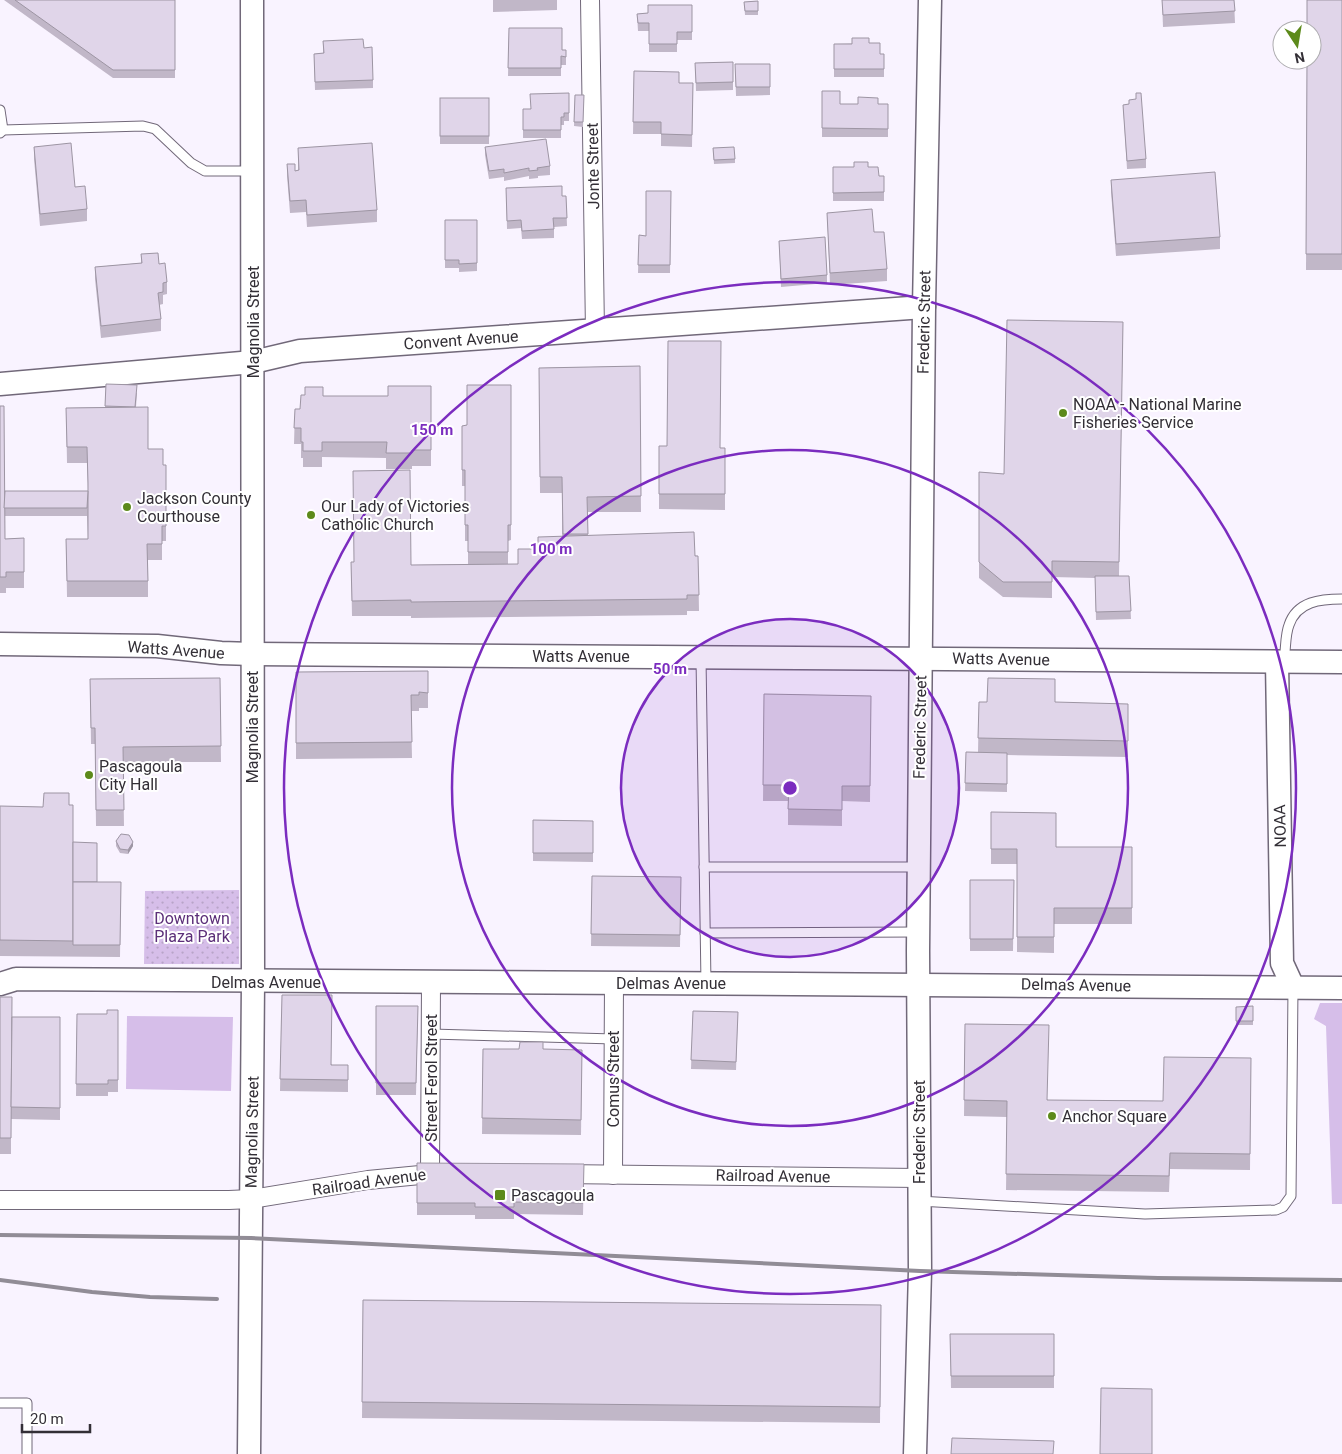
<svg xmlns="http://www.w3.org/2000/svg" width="1342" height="1454" font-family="Roboto,sans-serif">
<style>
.grass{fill:#d6bee9}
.park{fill:url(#park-dots)}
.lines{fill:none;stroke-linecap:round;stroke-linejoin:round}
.service-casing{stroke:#716879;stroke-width:11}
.minor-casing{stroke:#716879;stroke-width:20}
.tertiary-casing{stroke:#716879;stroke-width:25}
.service{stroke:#fff;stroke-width:9}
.minor{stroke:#fff;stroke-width:18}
.tertiary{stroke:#fff;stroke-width:22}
.rail{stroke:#918c96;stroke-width:4}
.wall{fill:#c1b7c8}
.shaded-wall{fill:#9d95a3}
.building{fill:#e0d5e9;stroke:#9d95a3}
.ring{fill:none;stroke:#7b2cbf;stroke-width:2.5}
.poi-dot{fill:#5d8a1b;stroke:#fff;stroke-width:2}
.labels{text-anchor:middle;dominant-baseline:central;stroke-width:4;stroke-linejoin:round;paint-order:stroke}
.street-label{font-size:16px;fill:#332f36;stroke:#fff}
.poi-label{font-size:16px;fill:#332f36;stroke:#fff;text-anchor:start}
.park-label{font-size:16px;fill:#5c2f79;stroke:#fff}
.centre{fill:#7b2cbf;stroke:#fff;stroke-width:2.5}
.ring-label{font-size:15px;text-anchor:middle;font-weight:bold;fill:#7b2cbf;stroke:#fff;stroke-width:4;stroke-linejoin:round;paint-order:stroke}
</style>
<defs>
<pattern id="park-dots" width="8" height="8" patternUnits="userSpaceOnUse" patternTransform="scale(1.25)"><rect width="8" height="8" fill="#d6bee9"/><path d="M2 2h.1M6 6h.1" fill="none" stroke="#b8a4c8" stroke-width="1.8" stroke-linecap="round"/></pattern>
</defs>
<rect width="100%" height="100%" fill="#f9f3ff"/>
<g class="grass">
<polygon points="1320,1003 1342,1003 1342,1204 1332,1204 1326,1026 1314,1019"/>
<polygon points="127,1016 233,1017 231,1091 126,1089"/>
</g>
<polygon class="park" points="239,890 239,964 144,964 145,891"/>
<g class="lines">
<g class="service-casing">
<g id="service">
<polyline points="0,110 3,130 0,133"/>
<polyline points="3,130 143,126 155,129 191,163 205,171 252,171"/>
<polyline points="701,658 706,983"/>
<path d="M1284 660C1286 649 1285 635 1289 625 1297 601 1321 599 1342 599"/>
<polyline points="704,867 919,867"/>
<polyline points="705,933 918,932"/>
<polyline points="431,1034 614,1039"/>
<polyline points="919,1201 1145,1214 1276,1210 1283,1207 1291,1196 1293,988"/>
<polyline points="0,1403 27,1403 27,1454"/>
</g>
</g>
<g class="minor-casing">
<g id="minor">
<polyline points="590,0 595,331"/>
<polyline points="430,1173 431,983"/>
<polyline points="559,1174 919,1178"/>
<polyline points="613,1175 614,983"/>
<polyline points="0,1200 229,1200 251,1199 368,1180 441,1173"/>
</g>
</g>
<g class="tertiary-casing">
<g id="tertiary">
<polyline points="0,384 253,362 300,351 924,307"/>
<polyline points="0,644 157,646 221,653 252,654 1342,662"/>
<polyline points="1277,662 1282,963 1293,987"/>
<path d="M0 984 16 979C458 984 900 982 1342 988"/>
<polyline points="249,1454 253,982 252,0"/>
<polyline points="915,1454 920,1271 918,951 924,307 930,0"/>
</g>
</g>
<use href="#service" class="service"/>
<use href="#minor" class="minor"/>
<use href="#tertiary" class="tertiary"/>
<g class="rail">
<polyline points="0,1235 251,1238 920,1271 1158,1278 1342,1280"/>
<polyline points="0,1280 92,1292 150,1297 217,1299"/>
</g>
</g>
<g class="wall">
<polygon points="4,0 175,0 175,78 113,78"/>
<polygon points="493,0 557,0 557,10 493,12"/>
<polygon points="1162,0 1234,0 1235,23 1163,27"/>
<polygon points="1342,0 1342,270 1306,270 1307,60"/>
<polygon points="758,1 758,15 745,15 744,2"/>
<polygon points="692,5 692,40 677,40 677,52 649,52 649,31 638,31 637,14 648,13"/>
<polygon points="509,28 562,50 566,50 566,65 561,65 561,76 508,76"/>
<polygon points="323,41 373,80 373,88 315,90 314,54 323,53"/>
<polygon points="869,43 880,54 884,54 884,77 834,77 834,44"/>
<polygon points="733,62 733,90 696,91 695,63"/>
<polygon points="735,64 770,64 770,95 736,96"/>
<polygon points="634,71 679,83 693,83 692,147 661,146 661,134 633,134"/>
<polygon points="822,91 840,104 888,104 888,137 822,137"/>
<polygon points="569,93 569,121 564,121 564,125 561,125 561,138 523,138 523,109 530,109"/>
<polygon points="1136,93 1146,159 1146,168 1127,169 1123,105 1129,104 1136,99"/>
<polygon points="575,95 584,95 583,127 574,126"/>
<rect x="440" y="98" width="49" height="46"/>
<polygon points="34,147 75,187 87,209 87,221 40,226 34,159"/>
<polygon points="485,147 550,166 550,175 538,176 538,178 529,179 529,176 504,181 504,177 489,179 485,155"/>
<polygon points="298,148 377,210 377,222 307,227 306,212 290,213 287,176 287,164 295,171 298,170"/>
<polygon points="713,148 735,159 735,163 714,164"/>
<polygon points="833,167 868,167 879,176 884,176 884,201 833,201"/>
<polygon points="1111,180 1220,237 1220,249 1116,256 1111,192"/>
<polygon points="506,188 562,196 566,196 567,226 554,227 554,238 522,239 521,228 507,229"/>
<polygon points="671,191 670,273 638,273 639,235 646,236"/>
<polygon points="827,213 874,232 887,269 887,281 830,285"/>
<polygon points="445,220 477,220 477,271 459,272 459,268 445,268"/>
<polygon points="779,241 827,275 827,283 781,287"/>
<polygon points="141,254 159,264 167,282 167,294 163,295 163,304 159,305 161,319 161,331 101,338 95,279 95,267 141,263"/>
<polygon points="1123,322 1119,576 1129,576 1131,619 1096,620 1095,578 1052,577 1052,598 1003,597 979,578 979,472 1004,474"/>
<polygon points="640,366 641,512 588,512 588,535 698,556 699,611 687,611 687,615 411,618 411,616 352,616 351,562 411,565 468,564 468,541 465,541 465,486 462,486 462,426 467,425 511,385 511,540 508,541 508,564 518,564 538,549 562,536 562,493 540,493 539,368"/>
<polygon points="106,384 137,393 136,407 148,449 163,465 166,465 166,541 162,541 162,560 148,560 148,597 67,597 66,539 88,539 87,516 5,516 5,539 24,538 24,588 6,588 6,593 0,593 0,406 4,501 88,491 87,463 67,463 66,408 105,407"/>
<polygon points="431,386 431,466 412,466 412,469 386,469 386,458 322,457 322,467 303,467 303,458 301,458 301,444 294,444 295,409 300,409 323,396 388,396"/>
<polygon points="659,446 725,448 725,510 659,509"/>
<polygon points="428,671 428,708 419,708 419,711 411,711 412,758 296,759 296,672"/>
<polygon points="220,678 221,762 123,762 124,826 96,826 95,744 91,744 90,679"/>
<polygon points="764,694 871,696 870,802 842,801 842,826 788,825 788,801 763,801"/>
<polygon points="979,702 1128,704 1128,757 1007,755 1007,792 965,791 966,752 978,752"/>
<polygon points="69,805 73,842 97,882 121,882 120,957 0,956 0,806 43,807"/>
<polygon points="991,812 1056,847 1132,847 1132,924 1054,924 1054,953 1017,952 1017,864 991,864"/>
<polygon points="533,820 593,821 593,862 533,861"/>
<polygon points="116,841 133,846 128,854 120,853 116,846"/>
<polygon points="592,876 681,877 680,947 591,946"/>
<polygon points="970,880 1014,880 1013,951 970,951"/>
<polygon points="282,995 332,1065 348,1065 348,1092 280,1091"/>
<polygon points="0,997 12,1017 60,1017 60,1120 11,1119 11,1154 0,1154"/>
<polygon points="376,1006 418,1006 416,1095 376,1095"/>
<polygon points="1236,1007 1253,1021 1253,1025 1236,1025"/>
<polygon points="118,1010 118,1092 108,1092 108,1096 76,1096 77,1014 107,1014"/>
<polygon points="693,1011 738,1012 736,1070 691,1069"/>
<polygon points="965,1024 1048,1100 1163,1101 1251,1058 1250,1170 1170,1169 1169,1192 1006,1190 1007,1117 964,1116"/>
<polygon points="483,1049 582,1050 581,1135 482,1134"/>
<polygon points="417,1163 584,1164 583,1215 514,1214 514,1219 475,1219 475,1215 417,1215"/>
<polygon points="363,1300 881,1305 880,1423 362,1418"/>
<polygon points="950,1334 1054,1334 1054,1388 951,1388"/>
</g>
<polygon class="shaded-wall" points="133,842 133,846 128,854 128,850"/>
<g class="building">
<polygon points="15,0 175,0 175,70 113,70"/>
<polygon points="1162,0 1234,0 1235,11 1163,15"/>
<polygon points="1307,0 1342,0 1342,254 1306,254 1307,60 1312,60 1312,30 1307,30"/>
<polygon points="758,1 758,11 745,11 744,2"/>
<polygon points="648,5 692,5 692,32 677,32 677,44 649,44 649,23 638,23 637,14 648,13"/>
<polygon points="509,28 562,28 562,50 566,50 566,57 561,56 561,68 508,68"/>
<polygon points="852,38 869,38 869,43 880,43 880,54 884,54 884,69 834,69 834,44 852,44"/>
<polygon points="363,39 364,48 372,47 373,80 315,82 314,54 324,53 323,41"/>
<polygon points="733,62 733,82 696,83 695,63"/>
<polygon points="735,64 770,64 770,87 736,87"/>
<polygon points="634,71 679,72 679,83 693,83 692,135 661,134 661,122 633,122"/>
<polygon points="822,91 840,91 840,104 858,104 858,97 878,98 878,104 888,104 888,129 822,128"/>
<polygon points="569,93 569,113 564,113 564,117 561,117 561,130 523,130 523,109 531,109 530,94"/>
<polygon points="1136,93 1141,93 1146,159 1127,161 1123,105 1129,104 1129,100 1136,99"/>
<polygon points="575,95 584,95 583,122 574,122"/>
<rect x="440" y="98" width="49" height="38"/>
<polygon points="546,139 550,166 537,168 538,170 529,171 529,168 504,173 504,169 489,171 485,147"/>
<polygon points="71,143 75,187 85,186 87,209 40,214 34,147"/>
<polygon points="372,143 377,210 307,215 306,200 290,201 287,164 295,164 295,171 299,170 298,148"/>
<polygon points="734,147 735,159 714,160 713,148"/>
<polygon points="854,162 868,162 868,167 878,167 879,176 884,176 884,192 833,193 833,167 854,167"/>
<polygon points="1215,172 1220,237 1116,244 1111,180"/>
<polygon points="562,186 562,196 566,196 567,218 553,218 554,229 522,231 521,220 507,221 506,188"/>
<polygon points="646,191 671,191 670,265 638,265 639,235 646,236"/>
<polygon points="872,209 874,232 884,232 887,269 830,273 827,213"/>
<polygon points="445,220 477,220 477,263 459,264 459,260 445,260"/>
<polygon points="825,237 827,275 781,279 779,241"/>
<polygon points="158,253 159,264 165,263 167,282 163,283 163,292 158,293 161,319 101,326 95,267 142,263 141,254"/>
<polygon points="1007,320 1123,322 1119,562 1052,561 1052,582 1003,582 979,562 979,472 1004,474"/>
<polygon points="668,341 721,341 720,448 725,448 725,494 659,494 659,446 667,446"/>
<polygon points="640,366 641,496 587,497 588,534 563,534 562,477 540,477 539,368"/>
<polygon points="106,384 137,385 135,407 105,406"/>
<polygon points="467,385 511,385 511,525 508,525 508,552 468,552 468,525 465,525 465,470 462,470 462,426 467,425"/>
<polygon points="388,386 431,386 431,450 412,450 412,453 386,453 387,442 322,442 322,451 303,451 303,442 301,442 301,428 294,428 295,409 300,409 301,395 305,395 305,387 323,387 323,396 388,396"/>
<polygon points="0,406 4,406 5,539 24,538 24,572 6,572 6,577 0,577"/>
<polygon points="148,407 148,449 163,449 163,465 166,465 166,526 162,526 162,544 147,544 148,581 67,581 66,539 88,539 88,483 87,447 67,447 66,408"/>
<polygon points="410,470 411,565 518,564 518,549 538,549 538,537 694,532 695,556 698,556 699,595 687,595 687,599 411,602 411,600 352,601 351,562 354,562 353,471"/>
<polygon points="5,491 88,491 87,508 4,508"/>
<polygon points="1095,576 1129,576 1131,611 1096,612"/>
<polygon points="428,671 428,693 419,692 419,695 411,695 412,742 296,743 296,672"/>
<polygon points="220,678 221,746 123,747 124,810 96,810 95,728 91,728 90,679"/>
<polygon points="988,678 1055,679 1055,702 1128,704 1128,741 978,738 979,702 987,702"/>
<polygon points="764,694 871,696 870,786 842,786 842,810 788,809 789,785 763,785"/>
<polygon points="966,752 1007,753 1007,784 965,783"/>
<polygon points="44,793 69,793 69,805 73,805 73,941 0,940 0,806 43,807"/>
<polygon points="991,812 1056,813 1056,847 1132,847 1132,908 1054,908 1054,937 1017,937 1017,849 991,849"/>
<polygon points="533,820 593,821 593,853 533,853"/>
<polygon points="121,834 129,835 133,842 128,850 120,849 116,841"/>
<polygon points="73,842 97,843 97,882 73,882"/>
<polygon points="592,876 681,877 680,935 591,934"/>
<polygon points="970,880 1014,880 1013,939 970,939"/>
<polygon points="73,882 121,882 120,945 73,945"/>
<polygon points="282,995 332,995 331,1065 348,1065 348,1080 280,1079"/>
<polygon points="0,997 12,997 11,1138 0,1138"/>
<polygon points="376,1006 418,1006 416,1083 376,1083"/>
<polygon points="1253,1006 1253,1021 1236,1021 1236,1007"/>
<polygon points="107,1010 118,1010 118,1080 108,1080 108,1084 76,1084 77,1014 107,1014"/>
<polygon points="693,1011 738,1012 736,1062 691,1060"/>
<polygon points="12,1017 60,1017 60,1108 11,1107"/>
<polygon points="965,1024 1049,1025 1047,1100 1163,1101 1164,1057 1251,1058 1250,1154 1170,1153 1169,1176 1006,1174 1007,1101 964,1100"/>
<polygon points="520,1042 543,1042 543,1049 582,1050 581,1120 482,1118 483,1049 519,1049"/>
<polygon points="417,1163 584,1164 583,1203 514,1202 514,1207 475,1207 475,1203 417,1203"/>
<polygon points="363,1300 881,1305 880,1407 362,1402"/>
<polygon points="950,1334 1054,1334 1054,1376 951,1376"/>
<polygon points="1101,1388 1152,1389 1152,1454 1100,1454"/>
<polygon points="952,1438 1054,1441 1053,1454 951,1454"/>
</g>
<circle cx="790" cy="788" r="169" fill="#7b2cbf" fill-opacity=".12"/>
<g class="ring">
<circle cx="790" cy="788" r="169"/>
<circle cx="790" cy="788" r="338"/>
<circle cx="790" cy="788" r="506"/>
</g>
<g class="poi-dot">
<circle cx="1063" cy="413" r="5"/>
<circle cx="127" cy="507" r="5"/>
<circle cx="311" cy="515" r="5"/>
<circle cx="89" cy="775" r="5"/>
<circle cx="1052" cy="1116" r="5"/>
<rect x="494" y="1189" width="12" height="12" rx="2.5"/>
</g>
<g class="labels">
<g class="street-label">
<text transform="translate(593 166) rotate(-91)">Jonte Street</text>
<text transform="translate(253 322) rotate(-90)">Magnolia Street</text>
<text transform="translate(924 322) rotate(-89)">Frederic Street</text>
<text transform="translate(461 340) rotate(-4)">Convent Avenue</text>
<text transform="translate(176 650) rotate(4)">Watts Avenue</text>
<text x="581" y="656">Watts Avenue</text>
<text transform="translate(1001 659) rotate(1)">Watts Avenue</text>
<text transform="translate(252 727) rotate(-90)">Magnolia Street</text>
<text transform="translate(920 727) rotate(-89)">Frederic Street</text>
<text transform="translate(1280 826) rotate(-91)">NOAA</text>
<text x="266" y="982">Delmas Avenue</text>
<text x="671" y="983">Delmas Avenue</text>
<text transform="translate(1076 985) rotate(1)">Delmas Avenue</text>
<text transform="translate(431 1078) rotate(-90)">Street Ferol Street</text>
<text transform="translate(613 1079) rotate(-90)">Comus Street</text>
<text transform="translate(252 1132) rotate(-89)">Magnolia Street</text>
<text transform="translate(919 1132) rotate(-90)">Frederic Street</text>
<text transform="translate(773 1176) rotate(1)">Railroad Avenue</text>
<text transform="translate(369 1182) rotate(-8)">Railroad Avenue</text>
</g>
<g class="poi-label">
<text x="1073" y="404">NOAA - National Marine<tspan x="1073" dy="18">Fisheries Service</tspan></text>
<text x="137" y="498">Jackson County<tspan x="137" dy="18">Courthouse</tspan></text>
<text x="321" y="506">Our Lady of Victories<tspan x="321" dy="18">Catholic Church</tspan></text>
<text x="99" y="766">Pascagoula<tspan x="99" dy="18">City Hall</tspan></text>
<text x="1062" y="1116">Anchor Square</text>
<text x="511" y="1195">Pascagoula</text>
</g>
<g class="park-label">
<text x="192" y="918">Downtown<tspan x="192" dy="18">Plaza Park</tspan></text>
</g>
</g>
<circle cx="790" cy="788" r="8" class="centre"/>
<g class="ring-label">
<text x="432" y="435">150 m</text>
<text x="551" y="554">100 m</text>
<text x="670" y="674">50 m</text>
</g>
<g transform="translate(1297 45) rotate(168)"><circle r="24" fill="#ffffff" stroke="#adacaf"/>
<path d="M0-4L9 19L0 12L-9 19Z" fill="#5d8a1b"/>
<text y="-8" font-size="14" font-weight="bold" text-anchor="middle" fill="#332f36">N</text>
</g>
<path d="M22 1424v8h68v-8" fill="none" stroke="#332f36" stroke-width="2.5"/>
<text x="30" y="1424" font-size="15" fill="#332f36" stroke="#ffffff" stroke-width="4" paint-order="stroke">20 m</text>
</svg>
